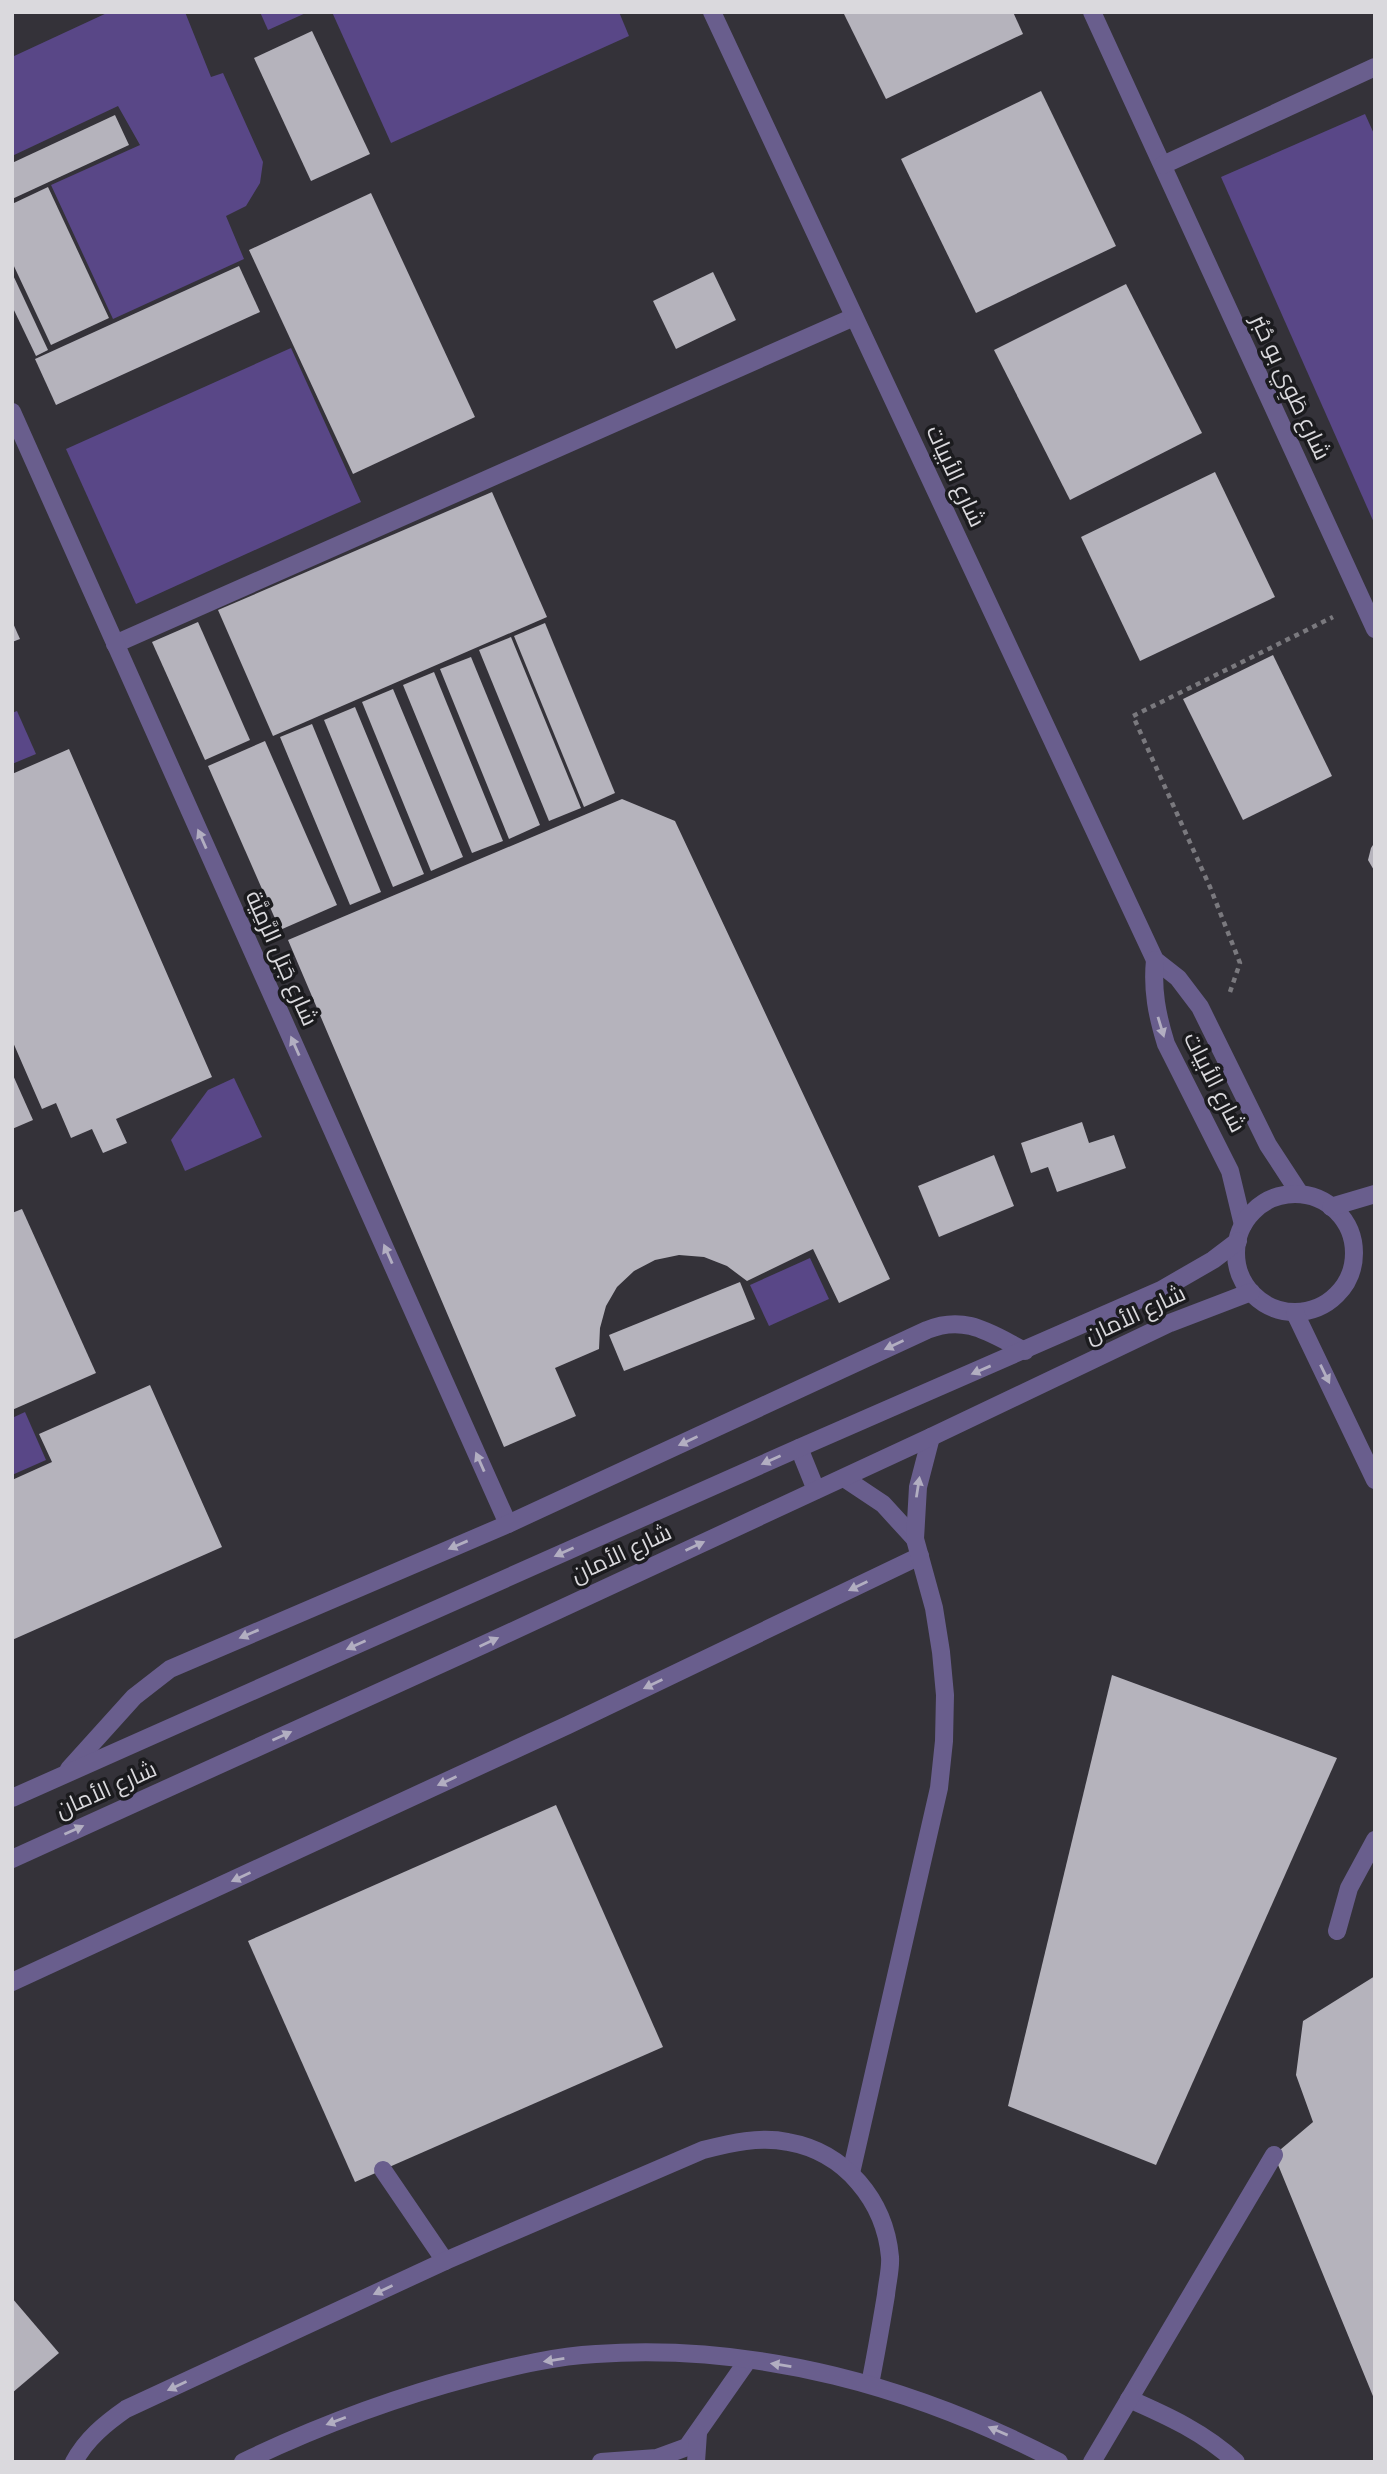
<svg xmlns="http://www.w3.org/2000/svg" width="1387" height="2474" font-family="'Source Serif 4',Cairo,serif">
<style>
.green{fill:#594787}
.building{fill:#b5b3bc}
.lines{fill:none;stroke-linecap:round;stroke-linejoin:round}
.path{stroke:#7a797e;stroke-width:4.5;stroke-dasharray:5 5;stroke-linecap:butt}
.service{stroke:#695e8d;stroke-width:18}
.minor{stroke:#695e8d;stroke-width:18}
.oneway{fill:#b2aec1}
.labels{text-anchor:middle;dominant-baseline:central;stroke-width:7;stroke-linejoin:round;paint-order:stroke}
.street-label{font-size:23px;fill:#dad9dd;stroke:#1b1b1e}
</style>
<rect width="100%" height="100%" fill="#343239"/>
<g class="green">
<polygon points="109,12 185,12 211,77 223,73 263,162 260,183 246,206 226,216 244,259 113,319 51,185 140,145 118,106 12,156 12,57"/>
<polygon points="260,12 308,12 268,30"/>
<polygon points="332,12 619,12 629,36 391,143"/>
<polygon points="1365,114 1375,136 1375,525 1221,177"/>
<polygon points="291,348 361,502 136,604 66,449"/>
<polygon points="17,711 36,754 12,764 12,713"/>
<polygon points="234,1078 262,1137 185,1171 171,1140 208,1090"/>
<polygon points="810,1258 829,1299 769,1326 750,1285"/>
<polygon points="25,1412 46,1460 12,1475 12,1418"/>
</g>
<g class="building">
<polygon points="843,12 1013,12 1023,34 886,99"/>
<polygon points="312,31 370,154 311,181 254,58"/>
<polygon points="1041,91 1116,246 976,313 901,159"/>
<polygon points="115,115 129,145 12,199 12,163"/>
<polygon points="48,187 109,318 51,345 12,262 12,204"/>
<polygon points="371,193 475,417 353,474 249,250"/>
<polygon points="239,266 260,312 56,405 35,359"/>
<polygon points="713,272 736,320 676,349 653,301"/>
<polygon points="12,273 48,350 36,356 12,306"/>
<polygon points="1126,284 1202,433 1070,500 994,350"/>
<polygon points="1215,472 1275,597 1140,661 1081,537"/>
<polygon points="492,492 547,617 273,736 218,610"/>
<polygon points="12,621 20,639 12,642"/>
<polygon points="198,622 250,740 205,760 152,642"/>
<polygon points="545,623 615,793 584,807 514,636"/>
<polygon points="511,637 581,808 549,821 479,650"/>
<polygon points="1273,655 1332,776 1243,820 1183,699"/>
<polygon points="471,657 540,825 509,839 440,669"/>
<polygon points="434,672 503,841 472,853 403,685"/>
<polygon points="393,689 463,857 431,871 362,702"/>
<polygon points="355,707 424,874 393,887 324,720"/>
<polygon points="312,724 381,892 350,905 280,737"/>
<polygon points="265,741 337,905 280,930 208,766"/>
<polygon points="69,749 212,1077 116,1119 127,1143 103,1153 92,1129 71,1138 56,1103 42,1109 12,1040 12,774"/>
<polygon points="622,799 675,821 890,1279 839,1303 813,1249 747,1281 727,1266 704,1257 679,1255 655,1260 634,1271 617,1287 606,1306 600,1328 599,1349 555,1368 576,1416 504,1447 288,940"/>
<polygon points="1375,842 1375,872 1368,860 1371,848"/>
<polygon points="12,1073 33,1120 12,1129"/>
<polygon points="1082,1122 1089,1143 1114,1135 1126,1168 1057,1192 1048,1167 1031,1173 1021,1143"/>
<polygon points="994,1155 1014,1206 939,1237 918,1186"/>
<polygon points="22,1209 96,1373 12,1410 12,1213"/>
<polygon points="740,1282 755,1319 624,1371 609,1335"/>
<polygon points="150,1385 222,1547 12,1640 12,1480 52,1462 39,1434"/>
<polygon points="1112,1675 1337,1758 1156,2165 1008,2106"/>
<polygon points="556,1805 663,2047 355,2182 248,1941"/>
<polygon points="1375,1976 1375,2401 1274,2155 1313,2122 1296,2075 1303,2021"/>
<polygon points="12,2298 59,2353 12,2393"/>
</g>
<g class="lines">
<polyline class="path" points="1230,992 1240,963 1210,887 1133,716 1333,617"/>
<g class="service">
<polyline points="115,644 854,317"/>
<polyline points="844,1478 883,1504 915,1539"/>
<polyline points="1337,1931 1349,1888 1375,1840"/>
<polyline points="12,1982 568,1725 920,1556"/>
<polyline points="383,2170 445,2261"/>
<polyline points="851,2173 939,1788 944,1741 945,1695 941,1652 934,1608 915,1539 918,1487 931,1437"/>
<path d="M1129 2399C1168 2416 1205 2433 1236 2462"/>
<path d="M74 2462C86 2439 106 2423 126 2409L445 2261 703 2150C731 2143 760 2136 788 2142 845 2152 885 2201 890 2257 891 2269 887 2283 886 2295 881 2325 876 2354 870 2384"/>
<polyline points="601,2462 657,2458 687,2447 748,2360"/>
<polyline points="696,2462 698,2433"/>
<polyline points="1092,2462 1274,2155"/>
</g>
<g class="minor">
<polyline points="712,12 1155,960 1178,978 1200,1007 1268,1145 1300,1194"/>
<polyline points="1092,12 1375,629"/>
<polyline points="1163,165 1375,67"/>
<polyline points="12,412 508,1524"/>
<path d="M1155 960C1152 990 1157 1015 1166 1044L1230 1171 1243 1225"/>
<circle cx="1295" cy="1253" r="59"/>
<polyline points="1331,1207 1375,1194"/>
<polyline points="1295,1313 1375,1480"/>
<polyline points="799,1448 816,1490"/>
<path d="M69 1769 134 1697 170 1669 508 1524 927 1330C966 1314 991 1334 1025 1351"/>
<polyline points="12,1798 799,1448 1161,1290 1213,1260 1238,1241"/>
<polyline points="12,1859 485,1644 931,1437 1170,1323 1251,1292"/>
<path d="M243 2462C318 2426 396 2397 476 2376 515 2366 556 2356 596 2354 758 2343 916 2387 1059 2462"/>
</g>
</g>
<defs><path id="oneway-solid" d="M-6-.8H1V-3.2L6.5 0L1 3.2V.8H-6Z" transform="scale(1.75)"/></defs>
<g class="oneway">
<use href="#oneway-solid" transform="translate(202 839) rotate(-114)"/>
<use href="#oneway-solid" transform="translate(1161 1027) rotate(73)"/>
<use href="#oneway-solid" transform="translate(295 1046) rotate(-114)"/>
<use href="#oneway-solid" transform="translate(388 1254) rotate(-114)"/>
<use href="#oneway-solid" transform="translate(894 1345) rotate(155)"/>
<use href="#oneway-solid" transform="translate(981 1370) rotate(157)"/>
<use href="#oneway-solid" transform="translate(1325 1374) rotate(64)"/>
<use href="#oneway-solid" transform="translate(688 1441) rotate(155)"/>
<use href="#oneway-solid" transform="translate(771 1460) rotate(156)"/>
<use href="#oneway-solid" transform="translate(480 1462) rotate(-114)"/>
<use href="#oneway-solid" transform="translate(918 1487) rotate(-81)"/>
<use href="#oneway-solid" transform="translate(458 1545) rotate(157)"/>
<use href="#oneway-solid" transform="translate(695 1546) rotate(-25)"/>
<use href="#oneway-solid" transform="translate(564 1552) rotate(156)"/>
<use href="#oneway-solid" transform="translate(858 1586) rotate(154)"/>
<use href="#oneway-solid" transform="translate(249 1634) rotate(157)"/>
<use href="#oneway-solid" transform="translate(489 1642) rotate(-25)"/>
<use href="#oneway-solid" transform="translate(356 1645) rotate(156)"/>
<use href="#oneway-solid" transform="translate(653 1684) rotate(154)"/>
<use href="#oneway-solid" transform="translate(282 1736) rotate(-24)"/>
<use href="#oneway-solid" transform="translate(447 1781) rotate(155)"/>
<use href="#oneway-solid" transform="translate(74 1830) rotate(-24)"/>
<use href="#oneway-solid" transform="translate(241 1877) rotate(155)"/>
<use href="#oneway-solid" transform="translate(383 2290) rotate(155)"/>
<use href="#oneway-solid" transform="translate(554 2360) rotate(171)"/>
<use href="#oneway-solid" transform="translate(781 2365) rotate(-171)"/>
<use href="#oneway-solid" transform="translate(177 2386) rotate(155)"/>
<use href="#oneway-solid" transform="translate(336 2421) rotate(159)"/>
<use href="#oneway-solid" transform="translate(998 2431) rotate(-157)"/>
</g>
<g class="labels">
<g class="street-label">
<text transform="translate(1291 387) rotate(65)">شارع طَوِي بو حُبُر</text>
<text transform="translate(956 476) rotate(65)">شارع الأبيات</text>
<text transform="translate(282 958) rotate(66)">شارع جَبَل الرَّمِيَّة</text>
<text transform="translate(1215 1082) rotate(63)">شارع الأبيات</text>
<text transform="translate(1135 1314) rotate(-25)">شارع الأمان</text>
<text transform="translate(621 1553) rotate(-25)">شارع الأمان</text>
<text transform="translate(106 1789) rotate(-24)">شارع الأمان</text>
</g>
</g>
<rect width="1387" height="2474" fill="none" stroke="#dad9dd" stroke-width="28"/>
</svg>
